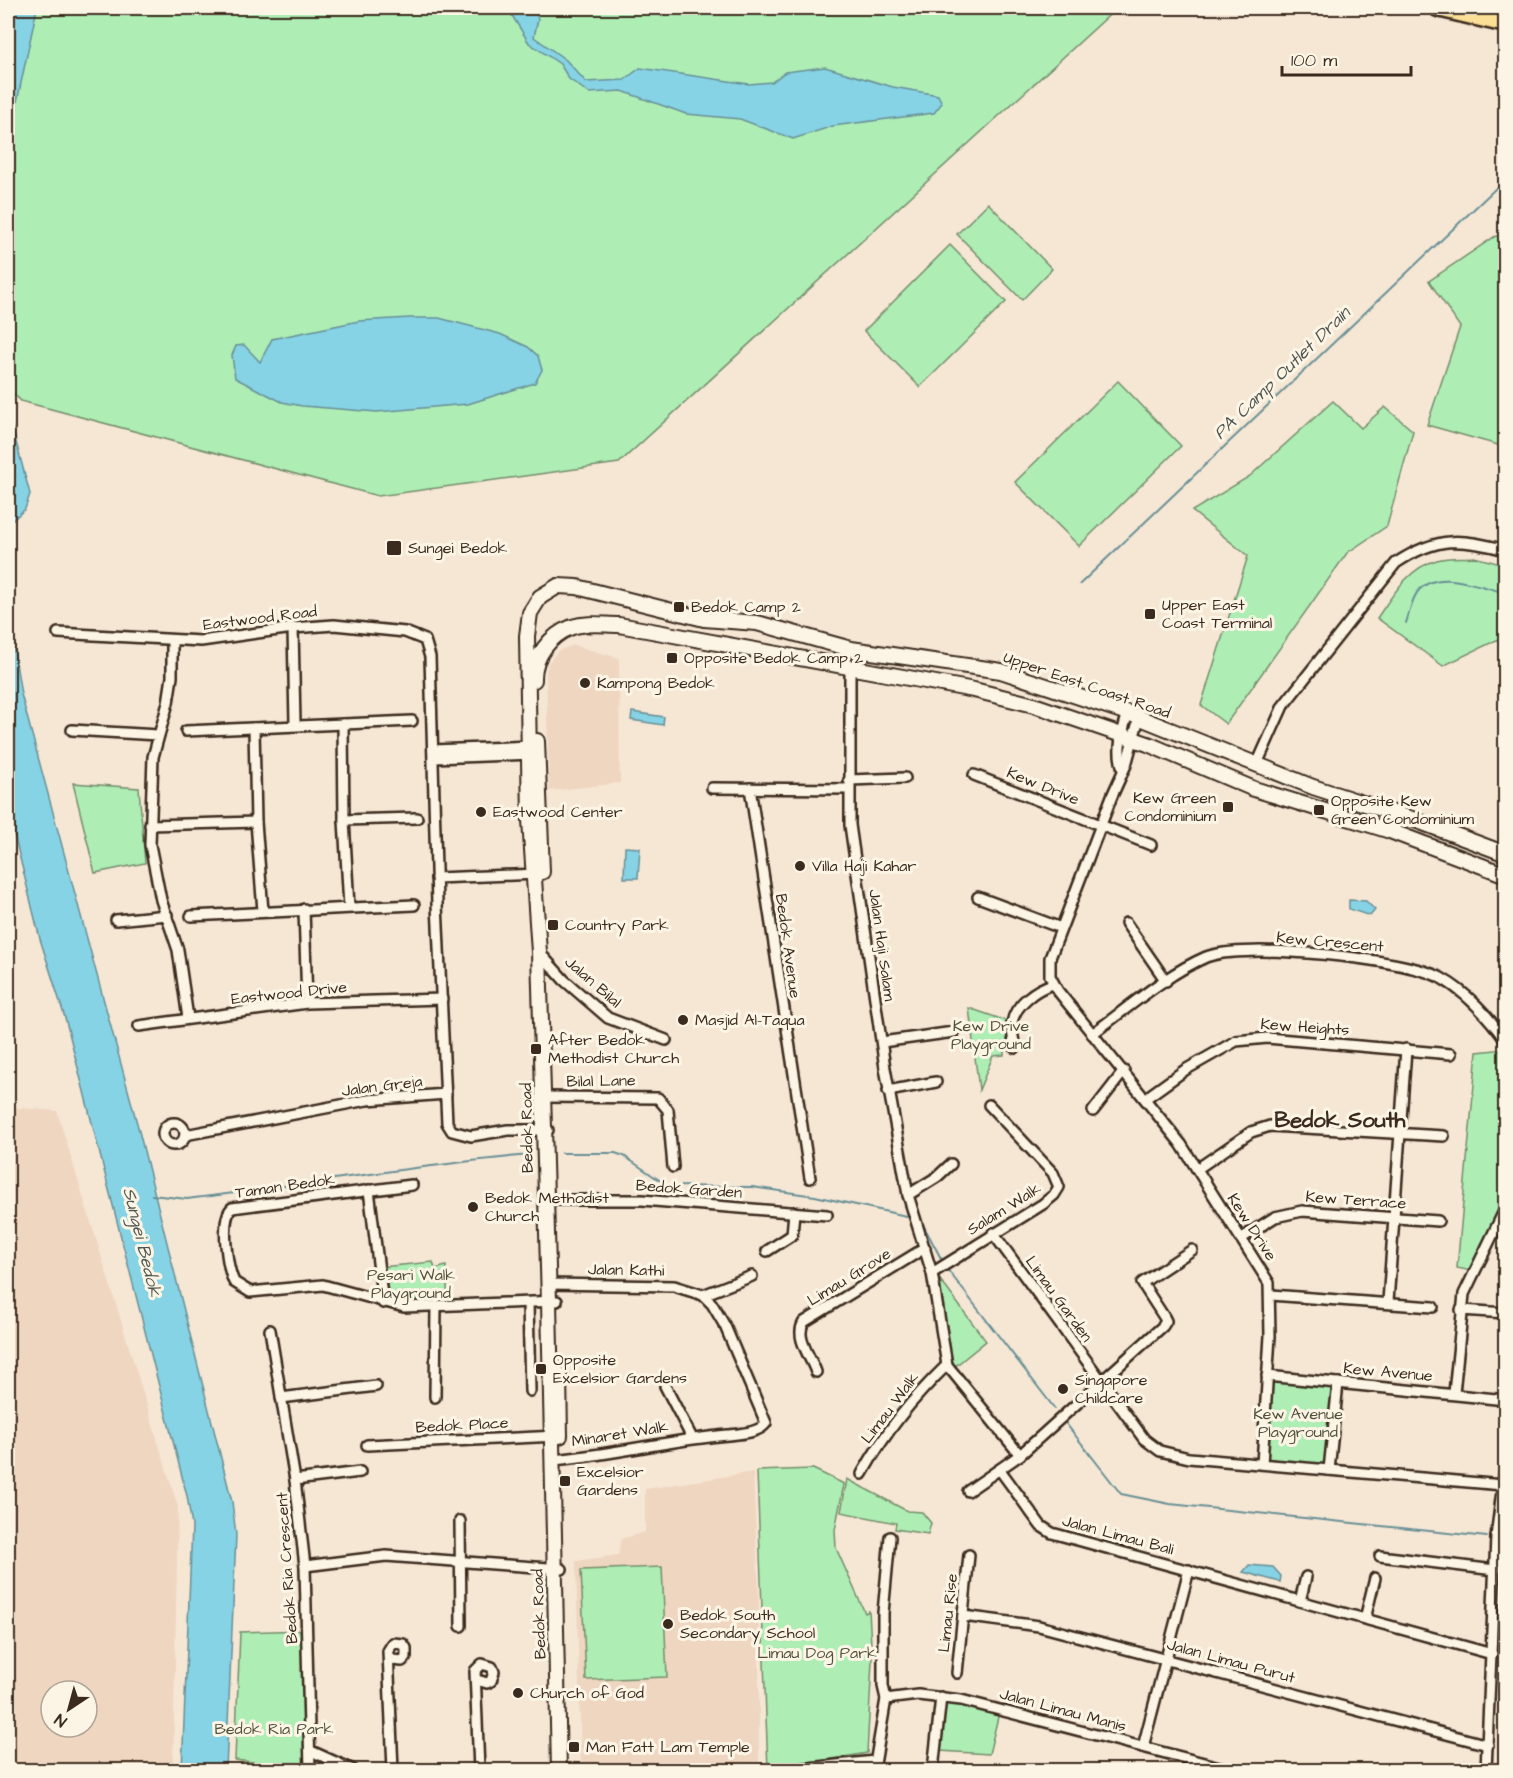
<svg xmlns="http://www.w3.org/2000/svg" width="1513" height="1778" font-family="'Architects Daughter',sans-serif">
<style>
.built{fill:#efd6c1;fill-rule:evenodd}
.green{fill:#aeeeb5;stroke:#748c6a;stroke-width:1.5}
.water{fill:#86d3e5;stroke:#688f95;stroke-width:1.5}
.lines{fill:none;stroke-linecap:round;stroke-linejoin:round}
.stream{stroke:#688f95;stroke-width:2}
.minor-casing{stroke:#3b2a1e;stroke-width:14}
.secondary-casing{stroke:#3b2a1e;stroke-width:18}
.motorway-casing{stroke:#3b2a1e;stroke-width:21}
.minor{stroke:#fcf5e5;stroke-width:9}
.secondary{stroke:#fcf5e5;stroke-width:14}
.motorway{stroke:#fbdf96;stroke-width:16}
.poi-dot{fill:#3b2a1e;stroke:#fcf5e5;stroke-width:2}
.labels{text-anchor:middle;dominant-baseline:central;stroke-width:6;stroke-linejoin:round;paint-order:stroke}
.poi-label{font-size:16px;fill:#3b2a1e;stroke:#fcf5e5;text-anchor:start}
.street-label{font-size:16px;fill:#3b2a1e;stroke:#fcf5e5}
.park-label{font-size:16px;fill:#52513c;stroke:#fcf5e5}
.water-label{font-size:18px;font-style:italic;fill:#4e5450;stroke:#fcf5e5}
.district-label{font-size:22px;font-weight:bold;fill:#3b2a1e;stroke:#fcf5e5}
</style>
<rect width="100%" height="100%" fill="#f6e7d5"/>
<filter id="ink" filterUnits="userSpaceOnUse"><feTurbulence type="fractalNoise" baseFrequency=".0167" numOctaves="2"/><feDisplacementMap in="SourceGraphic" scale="12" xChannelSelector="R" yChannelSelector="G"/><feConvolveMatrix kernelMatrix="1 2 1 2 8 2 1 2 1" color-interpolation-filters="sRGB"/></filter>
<g filter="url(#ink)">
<g class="built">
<polygon points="573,645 619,658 620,783 549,791 546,671 548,663 558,651"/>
<path d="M8 1107 57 1111 178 1507 173 1770H8ZM51 1691H87V1727H51Z"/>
<polygon points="753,1472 759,1595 759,1762 697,1770 581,1770 576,1561 618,1555 621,1539 645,1532 645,1489"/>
</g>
<g class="green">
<polygon points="8,8 1117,8 619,463 378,496 21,401 8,388"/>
<polygon points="988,203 1052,269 1022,300 957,234"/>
<polygon points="1505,233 1506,233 1505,447 1427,425 1460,327 1429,281 1494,237"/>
<polygon points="950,245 1006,302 920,387 864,331"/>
<polygon points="1118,381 1181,446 1079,546 1015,482"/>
<polygon points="1333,401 1361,428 1385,407 1413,431 1387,526 1347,553 1226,724 1201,705 1248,556 1192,511 1250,476"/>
<path d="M1474 557 1505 565V636L1443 666 1377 618C1393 595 1408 568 1437 560 1448 557 1463 558 1474 557Z"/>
<polygon points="73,783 139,788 145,863 95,873"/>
<polygon points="969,1008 1007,1021 1010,1042 1004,1047 1004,1055 993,1056 979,1090"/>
<polygon points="1505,1049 1505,1202 1471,1271 1457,1268 1477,1052"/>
<polygon points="433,1262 435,1269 446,1266 448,1303 404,1305 385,1302 381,1267"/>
<polygon points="938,1277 986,1341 953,1368 948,1362 934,1280"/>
<polygon points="1270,1381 1335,1386 1328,1465 1260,1460"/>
<polygon points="813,1469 844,1484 835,1530 836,1548 865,1613 869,1611 872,1661 867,1753 768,1770 757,1471"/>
<polygon points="847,1479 907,1511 922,1512 931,1523 928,1534 895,1529 896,1523 841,1512"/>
<polygon points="662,1567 667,1677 586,1680 581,1570"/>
<polygon points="307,1630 310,1769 235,1760 240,1632"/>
<polygon points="945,1702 999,1713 989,1754 940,1751"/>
</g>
<g class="water">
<polygon points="8,8 37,8 8,144"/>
<polygon points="504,8 534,8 538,19 534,37 566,60 586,82 624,80 640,68 749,84 772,82 785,72 825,67 893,87 938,95 942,103 934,113 833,126 793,139 740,119 686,114 622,91 589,93 569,79 560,64 529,43 508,9"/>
<polygon points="410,318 439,318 500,334 528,347 538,356 542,370 535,383 468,404 377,412 302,406 282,402 235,378 232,355 236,346 244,345 260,362 272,339 359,321"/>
<polygon points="8,412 30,494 25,509 8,524"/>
<polygon points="8,612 21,694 138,1127 232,1502 236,1535 226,1770 182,1770 192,1526 187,1496 66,1021 40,939 8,810"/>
<polygon points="632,712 664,717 663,725 631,720"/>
<polygon points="625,847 640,848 638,878 624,878"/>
<polygon points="1349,900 1366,901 1375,910 1370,916 1349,909"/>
<polygon points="1249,1565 1273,1567 1281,1576 1280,1582 1243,1572"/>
</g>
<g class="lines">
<g class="stream">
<polyline points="1080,584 1496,188 1506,187"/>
<path d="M1406 623C1409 614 1411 604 1415 596 1432 565 1480 587 1506 593"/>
<polyline points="561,1153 615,1153 624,1156 668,1186 752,1187 815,1196 911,1217"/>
<path d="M152 1195 187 1199C302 1185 415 1165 530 1155"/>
<polyline points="920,1219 944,1264"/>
<polyline points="947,1269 1055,1409"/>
<polyline points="1064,1421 1121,1494 1170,1504 1487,1537"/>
<polyline points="1504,1539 1506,1539"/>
</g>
<g class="minor-casing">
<g id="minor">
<polyline points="293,628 295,724"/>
<polyline points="58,633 201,641 293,628 334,625 405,632 425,640 430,657 437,904 447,1123 452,1131 471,1136 508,1130 548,1130"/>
<polyline points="172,640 172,677 168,703 153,757 150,845 161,900 178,950 188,1018"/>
<polyline points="850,668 850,825 885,1068 908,1195 932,1273 947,1365 1020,1455"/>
<polyline points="1139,718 1126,765 1112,796 1050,958 1050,976 1058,991 1181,1144 1269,1283 1270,1336 1262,1464"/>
<polyline points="343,724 344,820 349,907"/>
<polyline points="254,728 256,822 263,911"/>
<polyline points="72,730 158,735"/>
<polyline points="186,731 412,721"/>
<polyline points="433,750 533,746"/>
<polyline points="434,758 533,754"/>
<path d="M1257 764 1283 706 1396 563C1437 536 1460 538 1506 550"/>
<path d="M1123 769C1116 750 1122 732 1128 713"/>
<polyline points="974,775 1151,845"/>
<polyline points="849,780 905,778"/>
<polyline points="712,788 849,789"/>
<polyline points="750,788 810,1178"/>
<polyline points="344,820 417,818"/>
<polyline points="150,825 256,822"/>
<polyline points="436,878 539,874"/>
<polyline points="978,897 1061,928"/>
<polyline points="304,909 307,1003"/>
<polyline points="191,916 414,905"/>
<polyline points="116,920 167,915"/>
<polyline points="1126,923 1166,981"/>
<polyline points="539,952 564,980 608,1018 666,1040"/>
<polyline points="139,1026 307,1003 442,999"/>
<path d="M1092 1034C1128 1008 1165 975 1206 957 1242 942 1406 958 1441 978 1468 993 1488 1016 1506 1041"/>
<polyline points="882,1042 954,1032"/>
<path d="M1015 1048C1014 1040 1011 1031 1012 1023 1015 1004 1036 989 1053 984"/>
<polyline points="888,1091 936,1082"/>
<polyline points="543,1097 658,1098 668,1110 673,1167"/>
<polyline points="1146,1098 1185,1070 1236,1041 1267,1038 1451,1054"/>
<polyline points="1093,1111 1124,1071"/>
<circle cx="174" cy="1134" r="11"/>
<polyline points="185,1135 367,1100 446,1094"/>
<polyline points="1197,1169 1251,1132 1270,1126 1444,1136"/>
<path d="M412 1185 232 1208C220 1219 227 1267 234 1282L250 1292 323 1285 404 1307 557 1301"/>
<polyline points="369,1190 383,1303"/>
<polyline points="908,1195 937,1177 951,1164"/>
<polyline points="545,1200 642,1200 827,1215"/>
<polyline points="993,1233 1144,1439 1160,1451 1189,1458 1503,1485"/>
<polyline points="1242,1238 1275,1217 1302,1211 1438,1221"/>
<polyline points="767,1251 792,1235 794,1212"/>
<polyline points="932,1273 1043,1204 1054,1195 1059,1187 1053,1173 989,1105"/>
<path d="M548 1284 674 1286 703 1295 712 1304 725 1326 766 1423C760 1433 739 1434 728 1435 669 1440 612 1455 553 1460"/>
<polyline points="703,1295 752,1276"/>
<polyline points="1271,1295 1433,1307"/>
<polyline points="1388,1302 1406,1049"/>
<polyline points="528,1303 530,1391"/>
<polyline points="1461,1310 1506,1313"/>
<polyline points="270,1330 295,1480 305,1566 310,1770"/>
<path d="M816 1372C811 1357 794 1337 804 1322L925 1248"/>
<polyline points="1267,1376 1506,1400"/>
<polyline points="665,1386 692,1438"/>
<polyline points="1454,1393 1464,1294 1506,1207"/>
<polyline points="435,1397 436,1306"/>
<polyline points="281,1398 376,1386"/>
<polyline points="367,1445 557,1436"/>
<polyline points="1000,1470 1041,1526 1052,1533 1492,1654"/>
<polyline points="1329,1470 1338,1383"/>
<path d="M862 1474C886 1431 912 1399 947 1365"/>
<polyline points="295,1480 360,1472"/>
<polyline points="968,1491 1020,1455 1163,1326 1166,1321 1164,1317 1142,1283 1192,1250"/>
<polyline points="460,1521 461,1626"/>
<polyline points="1380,1556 1495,1570"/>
<polyline points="305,1566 386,1556 562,1569"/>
<polyline points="1300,1601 1306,1577"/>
<polyline points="963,1616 1039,1626 1488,1745"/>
<polyline points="1365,1619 1375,1578"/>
<polyline points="389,1656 392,1660 402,1661 406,1657 406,1648 403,1644 393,1643 388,1651 393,1770"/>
<polyline points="957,1673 969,1555"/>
<polyline points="477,1680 487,1683 491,1681 494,1672 492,1667 482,1664 475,1671 479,1770"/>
<polyline points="886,1699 918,1695 961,1700 1231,1770"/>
<polyline points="1143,1747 1189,1570"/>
<polyline points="311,1751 353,1770"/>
<polyline points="789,1770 875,1761"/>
<polyline points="874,1770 886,1699 883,1686 883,1613 890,1537"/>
<polyline points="933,1770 941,1697"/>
<polyline points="1486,1770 1496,1537 1506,1461"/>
</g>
</g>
<g class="secondary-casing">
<g id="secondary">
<path d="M534 680C533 657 550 635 572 627 587 622 604 625 619 625L974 690 1034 705 1148 744 1254 789 1390 831 1506 875"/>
<polyline points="537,741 542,872"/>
<polyline points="559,1374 560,1436"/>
<polyline points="559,1770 549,1302 539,952 530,820 527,636 530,613 540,597 558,586 577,587 704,619 757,623 851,649 1001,671 1128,713 1313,787 1415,820 1506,854"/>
</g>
</g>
<g class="motorway-casing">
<polyline id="motorway" points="1438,8 1506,24"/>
</g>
<use href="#minor" class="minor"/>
<use href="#secondary" class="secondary"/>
<use href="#motorway" class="motorway"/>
</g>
</g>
<g class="poi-dot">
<rect x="386" y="540" width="16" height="16" rx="3"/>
<rect x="673" y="601" width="12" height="12" rx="3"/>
<rect x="1144" y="608" width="12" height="12" rx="3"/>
<rect x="666" y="652" width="12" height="12" rx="3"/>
<circle cx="585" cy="683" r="6"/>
<rect x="1222" y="801" width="12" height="12" rx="3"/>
<rect x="1313" y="804" width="12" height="12" rx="3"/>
<circle cx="481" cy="812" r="6"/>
<circle cx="800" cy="866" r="6"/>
<rect x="547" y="919" width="12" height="12" rx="3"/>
<circle cx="683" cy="1020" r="6"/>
<rect x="530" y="1043" width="12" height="12" rx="3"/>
<circle cx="473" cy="1207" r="6"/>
<rect x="535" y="1363" width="12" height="12" rx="3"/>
<circle cx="1063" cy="1389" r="6"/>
<rect x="559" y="1475" width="12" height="12" rx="3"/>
<circle cx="668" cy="1624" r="6"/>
<circle cx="518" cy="1693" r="6"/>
<rect x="568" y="1741" width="12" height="12" rx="3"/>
</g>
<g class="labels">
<g class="poi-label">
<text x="408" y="548">Sungei Bedok</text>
<text x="1162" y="605">Upper East<tspan x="1162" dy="18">Coast Terminal</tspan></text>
<text x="691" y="607">Bedok Camp 2</text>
<text x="684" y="658">Opposite Bedok Camp 2</text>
<text x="597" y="683">Kampong Bedok</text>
<text x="1216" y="798" text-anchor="end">Kew Green<tspan x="1216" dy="18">Condominium</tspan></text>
<text x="1331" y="801">Opposite Kew<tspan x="1331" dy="18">Green Condominium</tspan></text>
<text x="493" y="812">Eastwood Center</text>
<text x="812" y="866">Villa Haji Kahar</text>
<text x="565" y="925">Country Park</text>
<text x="695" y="1020">Masjid Al-Taqua</text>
<text x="548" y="1040">After Bedok<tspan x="548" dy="18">Methodist Church</tspan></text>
<text x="485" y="1198">Bedok Methodist<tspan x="485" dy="18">Church</tspan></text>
<text x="553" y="1360">Opposite<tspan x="553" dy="18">Excelsior Gardens</tspan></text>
<text x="1075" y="1380">Singapore<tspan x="1075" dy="18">Childcare</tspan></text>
<text x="577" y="1472">Excelsior<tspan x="577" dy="18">Gardens</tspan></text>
<text x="680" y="1615">Bedok South<tspan x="680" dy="18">Secondary School</tspan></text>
<text x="530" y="1693">Church of God</text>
<text x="586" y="1747">Man Fatt Lam Temple</text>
</g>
<g class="street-label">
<text transform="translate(260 618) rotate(-7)">Eastwood Road</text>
<text transform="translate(1087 685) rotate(19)">Upper East Coast Road</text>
<text transform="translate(1043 786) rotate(22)">Kew Drive</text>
<text transform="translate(1330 942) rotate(5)">Kew Crescent</text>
<text transform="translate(882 945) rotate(82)">Jalan Haji Salam</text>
<text transform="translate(788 946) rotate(82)">Bedok Avenue</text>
<text transform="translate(593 982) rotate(41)">Jalan Bilal</text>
<text transform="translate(289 993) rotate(-6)">Eastwood Drive</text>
<text transform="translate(1305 1027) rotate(4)">Kew Heights</text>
<text transform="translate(601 1081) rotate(-1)">Bilal Lane</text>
<text transform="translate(382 1086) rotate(-7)">Jalan Greja</text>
<text transform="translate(527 1128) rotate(-91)">Bedok Road</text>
<text transform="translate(285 1186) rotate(-8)">Taman Bedok</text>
<text transform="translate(689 1189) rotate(4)">Bedok Garden</text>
<text transform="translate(1356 1200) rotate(4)">Kew Terrace</text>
<text transform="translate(1004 1209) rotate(-32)">Salam Walk</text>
<text transform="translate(1252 1227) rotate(57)">Kew Drive</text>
<text transform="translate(626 1270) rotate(1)">Jalan Kathi</text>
<text transform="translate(849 1277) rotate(-32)">Limau Grove</text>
<text transform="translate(1059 1299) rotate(54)">Limau Garden</text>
<text transform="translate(1388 1372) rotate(5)">Kew Avenue</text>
<text transform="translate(890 1408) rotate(-53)">Limau Walk</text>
<text transform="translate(462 1425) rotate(-3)">Bedok Place</text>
<text transform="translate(620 1434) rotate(-9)">Minaret Walk</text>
<text transform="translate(1118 1535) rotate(15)">Jalan Limau Bali</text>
<text transform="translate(287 1568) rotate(-94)">Bedok Ria Crescent</text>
<text transform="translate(948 1613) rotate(-84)">Limau Rise</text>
<text transform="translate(539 1614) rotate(-92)">Bedok Road</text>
<text transform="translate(1231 1661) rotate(15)">Jalan Limau Purut</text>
<text transform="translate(1063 1710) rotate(15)">Jalan Limau Manis</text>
</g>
<g class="park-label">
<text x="991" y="1026">Kew Drive<tspan x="991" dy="18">Playground</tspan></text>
<text x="411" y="1275">Pesari Walk<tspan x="411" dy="18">Playground</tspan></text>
<text x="1298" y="1414">Kew Avenue<tspan x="1298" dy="18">Playground</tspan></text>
<text x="817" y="1653">Limau Dog Park</text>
<text x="274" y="1729">Bedok Ria Park</text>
</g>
<g class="water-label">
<text transform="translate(1282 373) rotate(-44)">PA Camp Outlet Drain</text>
<text transform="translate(142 1242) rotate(76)">Sungei Bedok</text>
</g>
<g class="district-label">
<text x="1340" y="1120">Bedok South</text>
</g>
</g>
<rect width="1513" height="1778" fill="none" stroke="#fcf5e5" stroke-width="30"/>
<rect x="15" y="15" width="1483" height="1748" fill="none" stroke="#3b2a1e" stroke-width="2" filter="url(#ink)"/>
<g transform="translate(69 1709) rotate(216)"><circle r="28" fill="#fcf5e5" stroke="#afa495" stroke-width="1.5"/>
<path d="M0-4.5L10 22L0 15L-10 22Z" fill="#3b2a1e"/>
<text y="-9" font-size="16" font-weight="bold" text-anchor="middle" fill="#3b2a1e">N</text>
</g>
<path d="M1282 66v9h129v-9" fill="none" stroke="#3b2a1e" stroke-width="3"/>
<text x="1291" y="66" font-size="18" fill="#3b2a1e" stroke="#fcf5e5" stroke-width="4.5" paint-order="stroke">100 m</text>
</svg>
